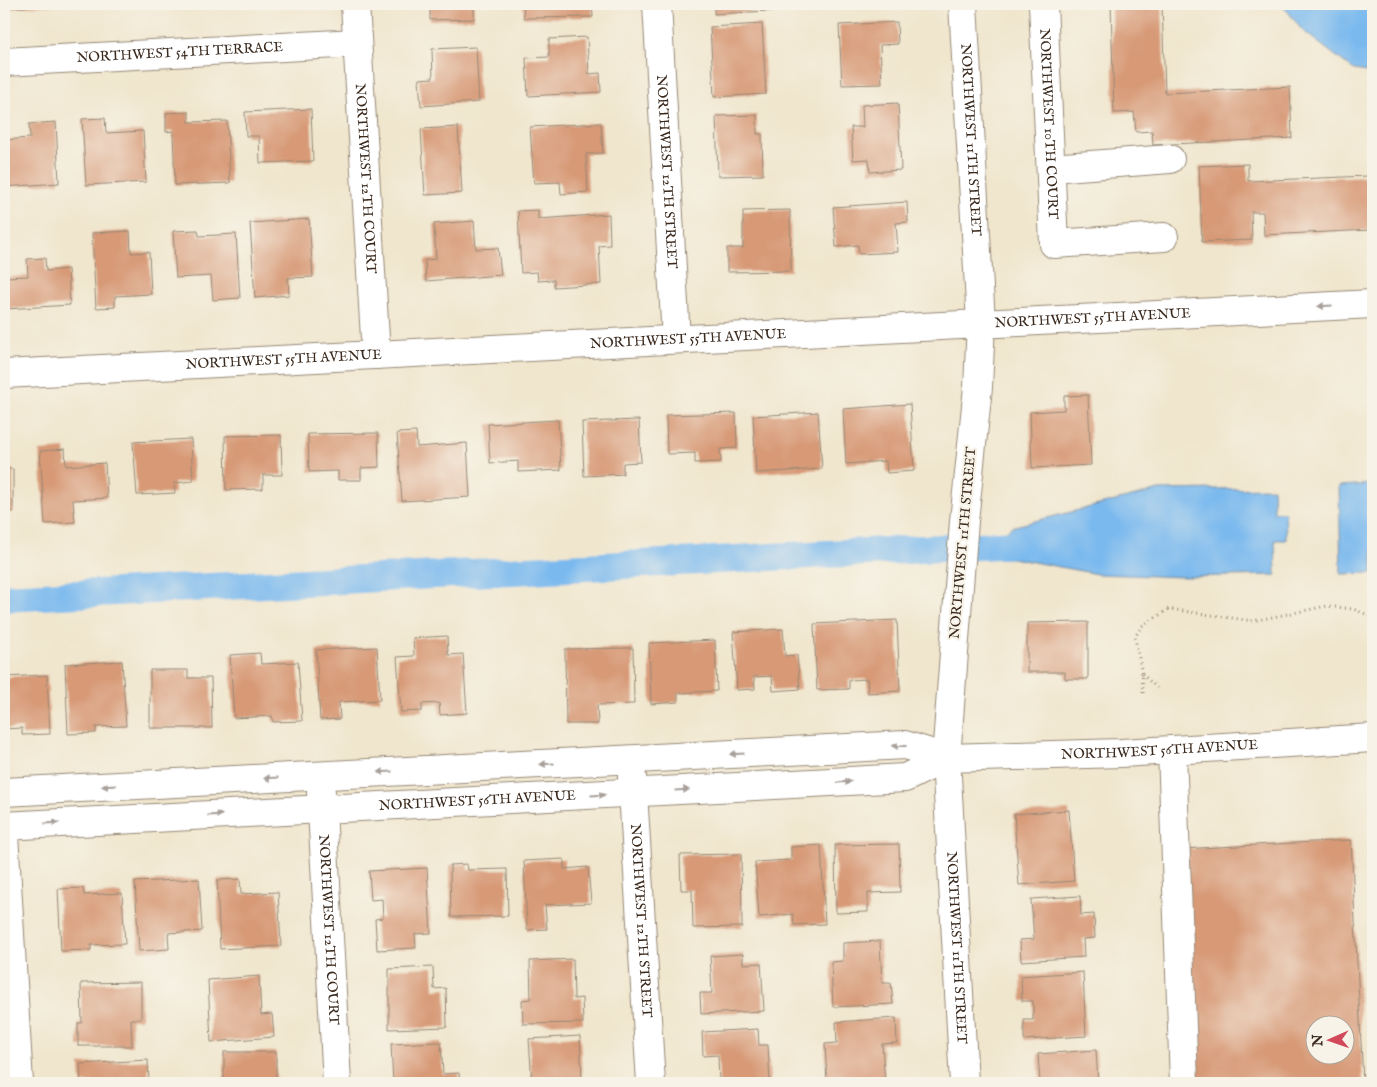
<svg xmlns="http://www.w3.org/2000/svg" width="1377" height="1087" font-family="'IM FELL English',serif">
<style>
.water{fill:#7ab9ee;stroke:#5a7286}
.lines{fill:none;stroke-linecap:round;stroke-linejoin:round}
.canal{stroke:#7ab9ee;stroke-width:28}
.building{fill:#d79976;fill-rule:evenodd}
.minor-casing{stroke:#968876;stroke-width:30}
.path{stroke:#968876;stroke-width:3;stroke-dasharray:1 4;stroke-linecap:butt}
.minor{stroke:#fff;stroke-width:28}
.oneway{fill:#a79f9a}
.labels{text-anchor:middle;dominant-baseline:central;stroke-width:4.5;stroke-linejoin:round;paint-order:stroke}
.street-label{font-size:14px;fill:#3b2a1e;stroke:#f7f3e8}
</style>
<rect width="100%" height="100%" fill="#f7f3e8"/>
<filter id="ink" filterUnits="userSpaceOnUse"><feTurbulence type="fractalNoise" baseFrequency=".02" numOctaves="2"/><feDisplacementMap in="SourceGraphic" scale="10" xChannelSelector="R" yChannelSelector="G"/><feConvolveMatrix kernelMatrix="1 2 1 2 8 2 1 2 1" color-interpolation-filters="sRGB"/></filter>
<filter id="wash" filterUnits="userSpaceOnUse"><feTurbulence type="fractalNoise" baseFrequency=".0096" numOctaves="4" result="noise"/><feDisplacementMap in="SourceGraphic" scale="20" xChannelSelector="R" yChannelSelector="G"/><feGaussianBlur stdDeviation="1.12" result="paint"/><feColorMatrix in="noise" values="0 0 0 0 0 0 0 0 0 0 0 0 0 0 0 0 0 1.4 0 .05"/><feComposite in="paint" operator="in"/></filter>
<g filter="url(#wash)">
<rect width="100%" height="100%" fill="#f0e6cd"/>
<g class="water">
<polygon points="1282,4 1373,4 1373,73 1354,70 1302,30"/>
<polygon points="1373,484 1373,573 1341,574 1339,486"/>
<polygon points="1273,488 1274,512 1285,512 1286,540 1275,540 1276,575 1183,577 1097,574 1012,558 988,557 981,551 981,542 987,536 1002,535 1011,527 1159,490"/>
</g>
<g class="lines">
<polyline class="canal" points="4,598 1017,544"/>
</g>
<g id="blocks">
<g class="building">
<polygon points="4,4 53,4 53,5 4,8"/>
<polygon points="430,4 474,4 474,19 430,20"/>
<polygon points="523,4 592,4 593,17 524,18"/>
<polygon points="714,4 785,4 786,10 714,14"/>
<polygon points="1111,4 1162,4 1165,93 1290,87 1292,138 1153,145 1152,131 1136,132 1134,112 1114,113"/>
<polygon points="897,22 898,44 880,45 882,84 842,85 839,25"/>
<polygon points="762,24 766,94 714,97 710,27"/>
<polygon points="587,37 589,74 600,73 601,92 528,96 526,58 549,57 549,39"/>
<polygon points="476,47 479,102 421,106 419,79 433,78 432,49"/>
<polygon points="898,103 901,170 870,172 869,159 853,160 851,127 863,127 862,105"/>
<polygon points="311,109 313,161 260,163 259,136 246,136 245,112"/>
<polygon points="189,112 189,122 227,121 230,183 175,185 173,131 166,132 166,113"/>
<polygon points="757,115 757,134 762,134 763,175 718,176 716,116"/>
<polygon points="105,118 106,133 143,131 146,182 86,185 82,119"/>
<polygon points="56,122 59,183 4,187 4,140 30,138 29,124"/>
<polygon points="601,123 603,153 586,154 588,192 561,194 560,182 534,183 530,127"/>
<polygon points="458,127 462,193 425,195 421,129"/>
<polygon points="1248,164 1248,181 1368,176 1371,230 1264,235 1263,212 1251,212 1252,240 1202,242 1199,166"/>
<polygon points="907,202 908,222 896,223 898,252 859,254 858,245 836,247 833,207"/>
<polygon points="538,210 538,219 609,214 610,245 599,246 601,284 554,287 554,280 538,281 537,272 521,273 518,211"/>
<polygon points="790,210 791,271 727,272 727,248 743,248 743,211"/>
<polygon points="309,219 313,277 288,278 289,295 255,298 250,223"/>
<polygon points="474,221 476,249 498,248 501,275 426,281 425,260 436,259 434,224"/>
<polygon points="198,230 199,236 236,234 240,298 213,300 211,276 176,278 173,231"/>
<polygon points="130,231 131,253 149,252 151,294 115,296 115,307 96,308 92,233"/>
<polygon points="45,258 46,271 68,269 70,305 5,309 4,277 28,276 27,259"/>
<polygon points="1088,395 1091,465 1032,468 1030,412 1064,410 1064,396"/>
<polygon points="910,404 914,471 887,473 886,461 846,464 843,409"/>
<polygon points="818,412 822,469 756,473 753,416"/>
<polygon points="736,413 737,448 720,449 721,462 695,463 695,453 667,454 666,415"/>
<polygon points="558,420 561,470 518,472 518,461 490,463 488,424"/>
<polygon points="639,420 641,462 623,463 623,474 584,476 582,422"/>
<polygon points="416,432 417,447 467,443 470,497 402,501 397,433"/>
<polygon points="378,433 379,467 361,468 361,480 338,480 338,471 309,472 308,434"/>
<polygon points="281,435 282,475 263,475 263,489 226,490 225,436"/>
<polygon points="191,439 193,481 174,483 175,493 137,495 133,442"/>
<polygon points="65,449 66,466 105,463 107,498 73,500 75,522 45,524 40,451"/>
<rect x="4" y="469" width="9" height="43"/>
<polygon points="897,620 900,691 868,693 867,679 849,680 849,689 817,690 814,624"/>
<polygon points="1088,622 1088,679 1065,679 1065,672 1027,672 1027,623"/>
<polygon points="783,629 785,656 797,655 800,689 773,691 772,676 754,677 755,689 737,690 733,632"/>
<polygon points="447,636 448,655 463,654 467,713 440,715 439,703 422,704 422,711 401,712 397,657 414,656 413,638"/>
<polygon points="715,640 717,691 678,693 678,702 651,704 649,643"/>
<polygon points="377,647 380,700 339,702 340,719 320,720 316,650"/>
<polygon points="633,648 634,704 597,705 598,724 566,724 565,649"/>
<polygon points="260,653 261,664 298,662 302,721 273,722 272,716 234,718 230,655"/>
<polygon points="122,661 126,726 96,727 96,733 68,734 65,664"/>
<polygon points="150,670 188,670 188,678 211,678 212,728 150,728"/>
<polygon points="47,675 50,734 22,735 22,728 4,729 4,677"/>
<polygon points="1069,810 1074,881 1019,885 1014,814"/>
<path d="M1351 840 1363 1083H1196L1181 849ZM1314 1024H1344V1054H1314Z"/>
<polygon points="899,844 900,892 868,893 868,912 836,913 835,845"/>
<polygon points="821,845 825,924 794,925 793,914 759,917 755,862 791,860 791,847"/>
<polygon points="741,854 742,927 693,928 692,890 681,890 680,855"/>
<polygon points="564,859 564,869 588,867 591,903 545,905 547,929 527,930 524,861"/>
<polygon points="467,864 468,870 507,869 508,916 451,917 450,865"/>
<polygon points="427,868 431,933 415,934 416,948 377,950 375,919 383,918 382,899 371,900 369,871"/>
<polygon points="199,879 202,931 168,933 169,949 139,951 135,882"/>
<polygon points="240,879 241,894 278,892 281,946 220,949 217,880"/>
<polygon points="83,888 84,895 122,893 125,944 91,945 91,950 61,951 58,889"/>
<polygon points="1080,896 1081,915 1094,914 1095,938 1083,939 1084,957 1021,961 1020,940 1034,939 1031,899"/>
<polygon points="880,941 882,983 891,983 893,1004 833,1007 831,962 843,961 843,943"/>
<polygon points="743,954 743,964 761,963 764,1011 701,1014 700,993 712,993 710,956"/>
<polygon points="573,959 574,999 582,998 583,1023 523,1024 522,1000 531,999 530,961"/>
<polygon points="433,967 434,989 446,988 447,1027 389,1029 389,969"/>
<polygon points="1083,972 1086,1036 1024,1040 1024,1020 1033,1020 1033,1001 1022,1001 1021,976"/>
<polygon points="259,976 261,1015 272,1014 274,1037 211,1042 208,980"/>
<polygon points="141,982 141,1019 131,1019 132,1046 78,1046 78,1023 82,1023 81,983"/>
<polygon points="896,1018 897,1043 882,1044 885,1083 827,1083 825,1044 837,1043 836,1022"/>
<polygon points="758,1029 759,1045 768,1045 770,1083 719,1083 718,1055 703,1056 702,1032"/>
<polygon points="580,1036 582,1078 587,1078 587,1083 532,1083 529,1039"/>
<polygon points="441,1042 443,1074 459,1073 460,1083 393,1083 391,1044"/>
<polygon points="1096,1050 1098,1083 1040,1083 1038,1054"/>
<rect x="224" y="1052" width="52" height="31"/>
<polygon points="148,1060 149,1083 81,1083 80,1064"/>
</g>
</g>
</g>
<g filter="url(#ink)">
<use href="#blocks" fill-opacity="0" stroke="#968876" stroke-width="1"/>
<g class="lines">
<g class="minor-casing">
<g id="minor">
<path id="s1" d="M355 4 376 355"/>
<path id="s2" d="M657 4 676 339"/>
<path id="s3" d="M963 4 981 323 978 387 964 521 946 758 964 1083"/>
<path id="s4" d="M1043 4 1054 244 1164 237"/>
<path id="s5" d="M4 62 357 43"/>
<polyline points="1051,168 1170,159"/>
<path id="s6" d="M4 374 1373 304"/>
<polyline points="1172,750 1184,1083"/>
<path id="s7" d="M632 776 651 1083"/>
<path id="s8" d="M4 792 905 745 946 758 1121 753 1373 738"/>
<path id="s9" d="M321 792 337 1083"/>
<path id="s10" d="M4 826 905 778 946 758"/>
<polyline points="4,834 19,1083"/>
</g>
</g>
<g class="path">
<polyline points="1142,674 1157,688"/>
<polyline points="1143,693 1142,674 1135,637 1142,626 1169,609 1253,621 1327,606 1353,609 1373,617"/>
</g>
<use href="#minor" class="minor"/>
</g>
<defs><path id="oneway-solid" d="M-6-.8H1V-3.2L6.5 0L1 3.2V.8H-6Z" transform="scale(1.25)"/></defs>
<g class="oneway">
<use href="#oneway-solid" transform="translate(1325 306) rotate(177)"/>
<use href="#oneway-solid" transform="translate(899 746) rotate(-180)"/>
<use href="#oneway-solid" transform="translate(737 754) rotate(177)"/>
<use href="#oneway-solid" transform="translate(547 764) rotate(177)"/>
<use href="#oneway-solid" transform="translate(385 772) rotate(177)"/>
<use href="#oneway-solid" transform="translate(271 778) rotate(177)"/>
<use href="#oneway-solid" transform="translate(844 782) rotate(-3)"/>
<use href="#oneway-solid" transform="translate(109 786) rotate(177)"/>
<use href="#oneway-solid" transform="translate(682 790) rotate(-3)"/>
<use href="#oneway-solid" transform="translate(598 795) rotate(-3)"/>
<use href="#oneway-solid" transform="translate(215 815) rotate(-3)"/>
<use href="#oneway-solid" transform="translate(52 823) rotate(-3)"/>
</g>
</g>
<g class="labels">
<g class="street-label">
<text stroke="none"><textPath href="#s5" startOffset="176">NORTHWEST 54TH TERRACE</textPath></text>
<text stroke="none"><textPath href="#s4" startOffset="120">NORTHWEST 10TH COURT</textPath></text>
<text stroke="none"><textPath href="#s3" startOffset="136">NORTHWEST 11TH STREET</textPath></text>
<text stroke="none"><textPath href="#s2" startOffset="168">NORTHWEST 12TH STREET</textPath></text>
<text stroke="none"><textPath href="#s1" startOffset="175">NORTHWEST 12TH COURT</textPath></text>
<text stroke="none"><textPath href="#s6" startOffset="1090">NORTHWEST 55TH AVENUE</textPath></text>
<text stroke="none"><textPath href="#s6" startOffset="685">NORTHWEST 55TH AVENUE</textPath></text>
<text stroke="none"><textPath href="#s6" startOffset="280">NORTHWEST 55TH AVENUE</textPath></text>
<text transform="translate(963 543) rotate(-85)">NORTHWEST 11TH STREET</text>
<text stroke="none"><textPath href="#s8" startOffset="1159">NORTHWEST 56TH AVENUE</textPath></text>
<text stroke="none"><textPath href="#s10" startOffset="474">NORTHWEST 56TH AVENUE</textPath></text>
<text stroke="none"><textPath href="#s7" startOffset="145">NORTHWEST 12TH STREET</textPath></text>
<text stroke="none"><textPath href="#s9" startOffset="138">NORTHWEST 12TH COURT</textPath></text>
<text stroke="none"><textPath href="#s3" startOffset="946">NORTHWEST 11TH STREET</textPath></text>
</g>
</g>
<rect width="1377" height="1087" fill="none" stroke="#f7f3e8" stroke-width="20"/>
<g transform="translate(1330 1040) rotate(268)"><circle r="24" fill="#f7f3e8" stroke="#aca397"/>
<path d="M0-4L9 19L0 12L-9 19Z" fill="#d1495b"/>
<text y="-8" font-size="14" font-weight="bold" text-anchor="middle" fill="#3b2a1e">N</text>
</g>
</svg>
